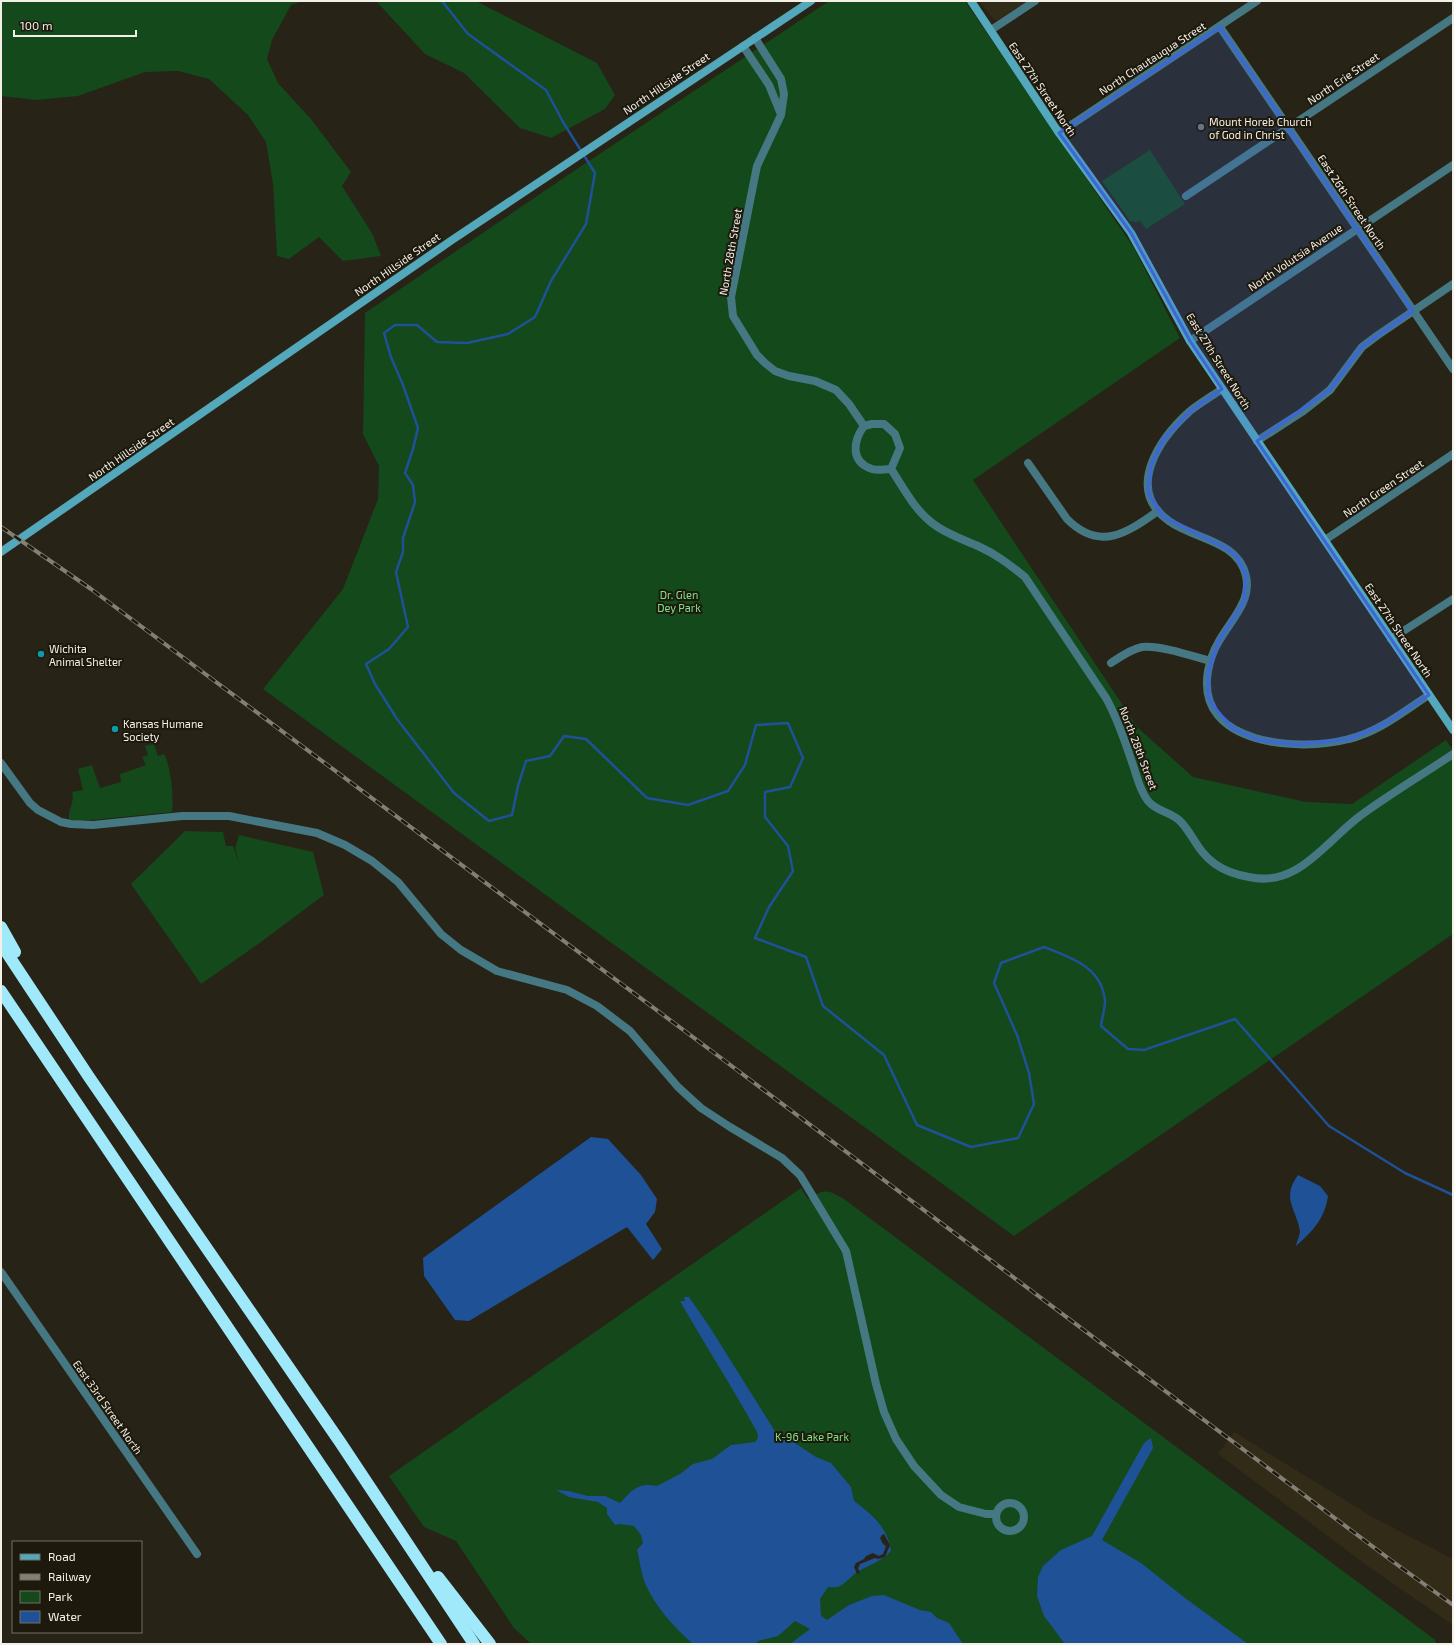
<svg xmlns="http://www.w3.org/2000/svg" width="1454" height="1645" font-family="'Exo 2',sans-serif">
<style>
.built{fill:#322b18}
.green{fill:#13491b}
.water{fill:#1f5197}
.pier{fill:#272316}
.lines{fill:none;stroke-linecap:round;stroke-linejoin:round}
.stream{stroke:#1f5197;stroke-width:2.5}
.street{stroke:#457883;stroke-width:8}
.secondary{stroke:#53a8bb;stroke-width:8}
.highway{stroke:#9fe9fa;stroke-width:12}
.rail-casing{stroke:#837f75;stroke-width:4}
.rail{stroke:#1e190d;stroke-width:2.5;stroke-dasharray:8;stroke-linecap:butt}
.marked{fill:#3d66da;fill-opacity:0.2;stroke:#3d66da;stroke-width:3;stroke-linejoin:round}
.worship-dot{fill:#6b7280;stroke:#1e190d;stroke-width:1.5}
.culture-dot{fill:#0f9aa8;stroke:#1e190d;stroke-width:1.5}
.labels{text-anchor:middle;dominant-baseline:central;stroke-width:4;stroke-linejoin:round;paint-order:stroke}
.street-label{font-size:11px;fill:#f3f0e8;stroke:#1e190d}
.poi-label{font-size:11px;fill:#f3f0e8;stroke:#1e190d;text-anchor:start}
.park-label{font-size:11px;fill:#7fe388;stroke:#1e190d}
</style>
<rect width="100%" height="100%" fill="#272316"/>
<g class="built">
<polygon points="979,1 1027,1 998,20 994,20"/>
<polygon points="1234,1432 1374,1518 1453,1559 1453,1625 1369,1567 1218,1454"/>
</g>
<g class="green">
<polygon points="1,1 303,1 291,5 272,40 267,59 278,83 311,119 351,172 342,186 372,233 381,256 343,261 319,237 289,259 277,256 273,184 266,142 248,115 209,79 178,71 145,72 78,96 36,100 1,96"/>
<polygon points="376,1 476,1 597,63 615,95 605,109 551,138 520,128 464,73 425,54"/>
<polygon points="829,1 965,1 1134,248 1180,338 973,480 1138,728 1193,777 1306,802 1352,804 1446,740 1453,750 1453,934 1014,1236 263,689 343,589 378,499 379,466 363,434 365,313 565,177"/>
<polygon points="1150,150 1185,204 1146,229 1140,221 1135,222 1130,221 1102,181"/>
<path d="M154 744 158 756 164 754C171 765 174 800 172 812L92 820 79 821 69 819C68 809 75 802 72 792L83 790 78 769 92 765 100 788 121 782 120 774 146 765 142 757 148 755 145 746Z"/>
<polygon points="185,831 223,832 226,846 233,846 239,863 235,848 239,835 313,852 324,895 261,942 201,984 131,884"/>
<path d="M801 1188 808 1199C824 1189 827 1189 844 1199L1434 1639 1437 1644H531L514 1628 456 1541 424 1527 389 1476Z"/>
</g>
<g class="water">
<polygon points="591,1137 608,1139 641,1175 657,1199 655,1212 646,1224 662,1249 653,1260 627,1227 469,1321 455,1320 424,1276 423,1258"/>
<path d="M1298 1175 1320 1186 1328 1196C1325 1218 1313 1231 1296 1246 1297 1241 1300 1235 1300 1231 1296 1208 1281 1198 1298 1175Z"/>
<path d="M684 1297H689L709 1326 778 1436 792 1441 816 1457 831 1463 851 1487 854 1501C872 1514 888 1528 891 1551 882 1561 869 1565 857 1572 851 1576 846 1583 840 1586 836 1588 832 1587 828 1587L820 1599 821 1616 827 1620 849 1605 872 1596 884 1595 920 1610 931 1612 937 1618 949 1623 963 1644H790L810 1629 795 1621 778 1636 758 1641 755 1644H693C674 1627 655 1607 645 1583 641 1573 640 1561 637 1550L643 1543 641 1535 634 1526 620 1524 615 1525 607 1514V1508L598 1502 569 1497 556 1490 569 1491 588 1496H605L620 1503C632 1490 638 1482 657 1486L680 1474 693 1464 712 1459 731 1445 755 1442 758 1438 757 1432C733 1388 705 1345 680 1301H685Z"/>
<polygon points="1151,1438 1153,1448 1102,1540 1141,1563 1185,1598 1248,1644 1065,1644 1044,1616 1037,1596 1038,1577 1043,1566 1061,1550 1092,1536 1144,1443"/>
</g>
<polygon class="pier" points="884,1534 890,1545 885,1557 878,1559 875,1558 860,1564 858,1568 860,1573 857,1574 854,1567 856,1563 864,1559 866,1556 873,1553 879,1556 883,1554 886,1546 883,1544 880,1538 882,1535"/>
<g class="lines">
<path class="stream" d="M442 1 468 34 546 90 563 122 595 173 586 224 551 281 535 317 508 334 467 343 437 342 417 325H395L384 333 391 357 403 385 418 428 413 449 405 473 413 485 415 502 403 538V552L396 572 408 627 389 649 366 664 375 684 397 719 454 793 489 821 512 815 518 786 526 761 550 756 564 736 586 739 647 798 688 805 728 791 745 765 756 725 788 723 803 758 790 787 765 792V817L788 846 793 871 769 907 755 938 806 957 823 1006 884 1055 917 1125 971 1147 1018 1138 1034 1104 1029 1073 1017 1035 994 983 1001 963 1044 947C1072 958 1102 967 1105 1001 1105 1009 1102 1018 1101 1026L1128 1049 1144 1050 1235 1019 1329 1126 1405 1173 1453 1195"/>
<g class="street">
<polyline points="1220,27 1453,369"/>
<polyline points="991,30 1035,1"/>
<polyline points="755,38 781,79 784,94 781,115 757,166 731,297 733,316 757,355 765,363 775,371 789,376 815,381 836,390 849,404 864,426"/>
<polyline points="743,46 769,85 780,112"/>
<polyline points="1059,133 1257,1"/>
<polyline points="1186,196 1453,18"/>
<polyline points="1190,341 1453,165"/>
<path d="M1222 389C1212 396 1200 403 1190 411 1160 438 1124 489 1169 521 1193 539 1238 540 1246 576 1252 602 1229 622 1218 643 1213 651 1210 661 1208 671 1195 746 1300 752 1349 739 1379 732 1404 711 1429 695"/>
<path d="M872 424H884L895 434 900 448 891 469C885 469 877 471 872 469 850 462 853 441 864 426Z"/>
<polyline points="1257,441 1302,412 1330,390 1362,347 1378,335 1453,284"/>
<path d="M1028 463 1067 519C1100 552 1127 533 1158 511"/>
<path d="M891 469C903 487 914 509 932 523 946 534 962 539 978 546 996 554 1010 565 1025 577L1106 698C1118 719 1125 742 1133 765 1137 777 1140 791 1148 801 1157 812 1172 812 1181 822 1194 836 1197 851 1215 864 1225 871 1237 875 1249 877 1298 888 1325 842 1360 816 1390 794 1422 775 1453 754"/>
<polyline points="1325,540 1453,454"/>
<polyline points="1391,639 1453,599"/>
<path d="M1111 663C1120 657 1131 649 1142 647 1160 645 1192 656 1210 661"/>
<polyline points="1,763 30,803 38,810 61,822 71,824 93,825 182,816 229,816 317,833 345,845 372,861 398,882 441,934 461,950 497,971 567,990 597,1006 630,1031 678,1087 701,1108 730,1127 782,1158 800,1175 846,1251 876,1384 884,1412 896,1439 914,1466 941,1495 959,1507 986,1514 996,1514"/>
<polyline points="1,1272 197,1554"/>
<circle cx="1010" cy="1517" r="14"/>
</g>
<g class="secondary">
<polyline points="971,1 1059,133 1131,233 1190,341 1453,730"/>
<polyline points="1,552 452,240 811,1"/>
</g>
<g class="highway">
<polyline points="1,927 15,952"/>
<polyline points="1,944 89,1077 340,1442 474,1644"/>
<polyline points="1,991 441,1644"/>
<polyline points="438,1577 490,1644"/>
</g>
<g class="rail-casing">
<polyline id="rail" points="1,527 91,589 721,1058 1392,1561 1453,1605"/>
</g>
<use href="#rail" class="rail"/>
</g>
<path class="marked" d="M1220 27 1413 311 1362 347 1330 390 1257 441 1429 695 1385 724 1350 739 1297 745 1258 740 1233 729 1213 706 1208 697V672L1218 642 1244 601 1246 575 1236 556 1227 549 1163 517 1149 495 1148 487 1151 465 1163 439 1191 410 1222 389 1190 341 1131 233 1059 133Z"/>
<circle class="worship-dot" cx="1201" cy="127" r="4"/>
<g class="culture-dot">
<circle cx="41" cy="654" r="4"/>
<circle cx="115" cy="729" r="4"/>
</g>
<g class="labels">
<g class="street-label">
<text transform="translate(1152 58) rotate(-33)">North Chautauqua Street</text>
<text transform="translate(1343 78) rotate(-34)">North Erie Street</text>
<text transform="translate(666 83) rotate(-34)">North Hillside Street</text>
<text transform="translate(1043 89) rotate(56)">East 27th Street North</text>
<text transform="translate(1352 202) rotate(56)">East 26th Street North</text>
<text transform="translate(730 252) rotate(-80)">North 28th Street</text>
<text transform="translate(1295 257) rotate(-34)">North Volutsia Avenue</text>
<text transform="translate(397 264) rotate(-35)">North Hillside Street</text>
<text transform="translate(1219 361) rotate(58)">East 27th Street North</text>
<text transform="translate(131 449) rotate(-35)">North Hillside Street</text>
<text transform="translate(1383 488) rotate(-34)">North Green Street</text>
<text transform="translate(1399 630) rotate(56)">East 27th Street North</text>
<text transform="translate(1139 748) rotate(69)">North 28th Street</text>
<text transform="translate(108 1407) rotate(55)">East 33rd Street North</text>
</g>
<g class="poi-label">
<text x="1209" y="121">Mount Horeb Church<tspan x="1209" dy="13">of God in Christ</tspan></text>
<text x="49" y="648">Wichita<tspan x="49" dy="13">Animal Shelter</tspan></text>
<text x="123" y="723">Kansas Humane<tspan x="123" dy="13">Society</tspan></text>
</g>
<g class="park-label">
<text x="679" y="594">Dr. Glen<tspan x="679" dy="13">Dey Park</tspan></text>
<text x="812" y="1436">K-96 Lake Park</text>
</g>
</g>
<rect width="1454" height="1645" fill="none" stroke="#f3f0e8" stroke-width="4"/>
<rect x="12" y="1541" width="130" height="92" fill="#1e190d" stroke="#736f65"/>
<rect x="20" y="1554" width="20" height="6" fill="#53a8bb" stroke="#736f65"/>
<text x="48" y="1561" font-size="12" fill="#f3f0e8">Road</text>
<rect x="20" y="1574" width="20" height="6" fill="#837f75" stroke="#736f65"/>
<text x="48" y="1581" font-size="12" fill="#f3f0e8">Railway</text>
<rect x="20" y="1591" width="20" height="12" fill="#13491b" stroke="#736f65"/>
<text x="48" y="1601" font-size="12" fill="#f3f0e8">Park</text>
<rect x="20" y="1611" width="20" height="12" fill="#1f5197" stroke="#736f65"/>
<text x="48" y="1621" font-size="12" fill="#f3f0e8">Water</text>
<path d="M14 30v6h122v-6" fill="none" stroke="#f3f0e8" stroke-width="2"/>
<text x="20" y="30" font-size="12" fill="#f3f0e8" stroke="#1e190d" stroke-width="3" paint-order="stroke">100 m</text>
</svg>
